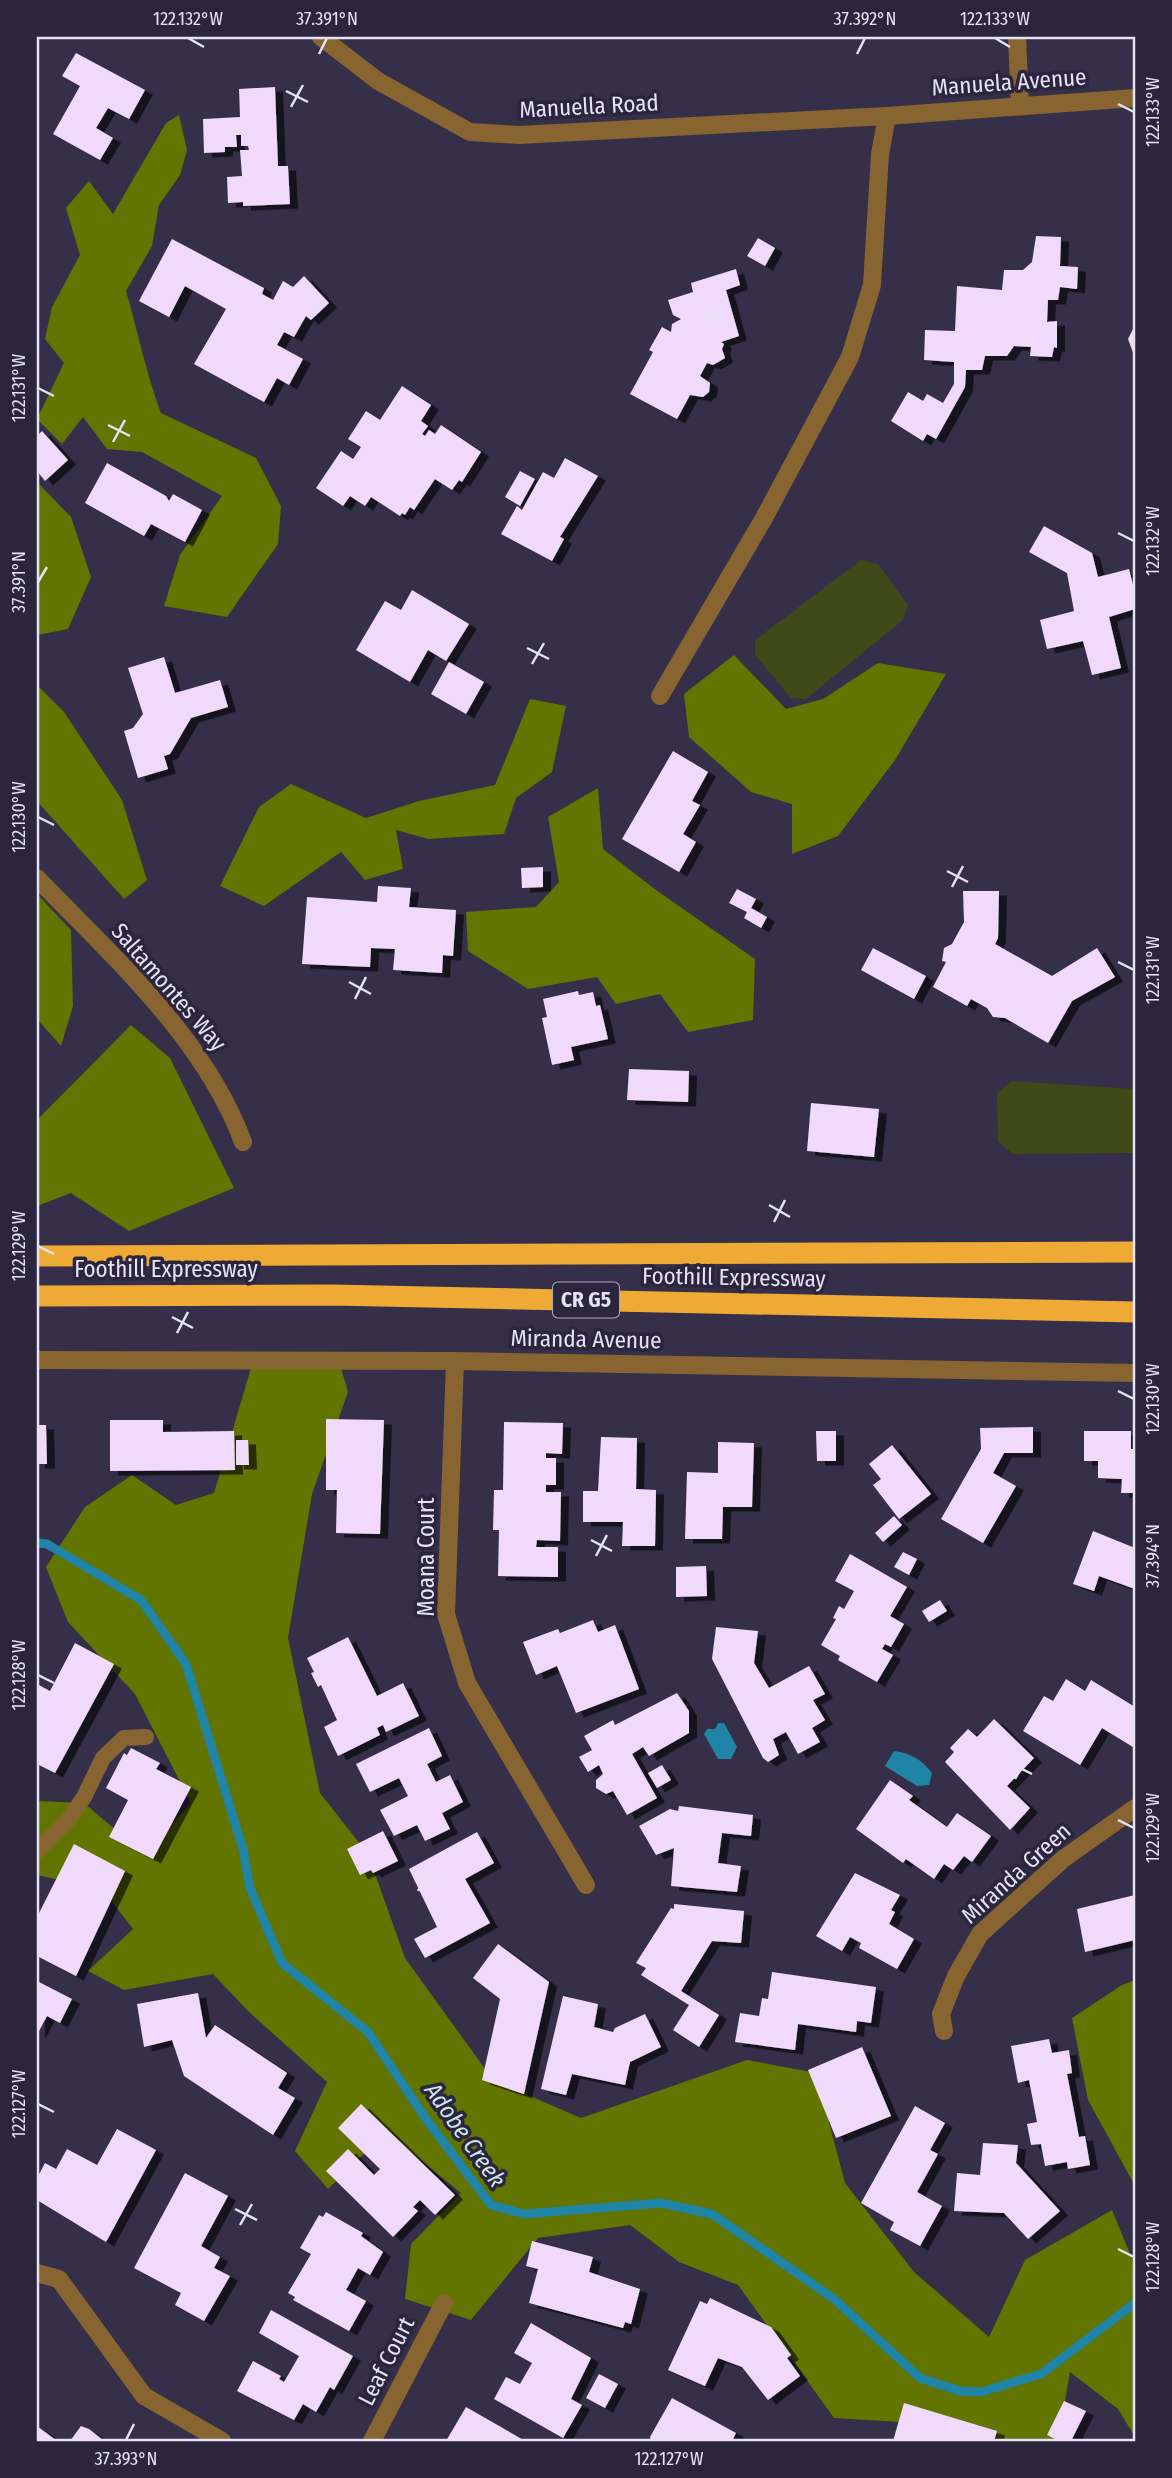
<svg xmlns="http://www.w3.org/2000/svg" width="1172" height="2478" font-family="'Fira Sans Condensed',sans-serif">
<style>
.green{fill:#3f4a18}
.forest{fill:#617500}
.water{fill:#1f84a5}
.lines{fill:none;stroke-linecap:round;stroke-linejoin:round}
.stream{stroke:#1f84a5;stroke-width:9}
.building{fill:#f0d9fa;filter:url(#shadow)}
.lane{stroke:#886530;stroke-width:16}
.street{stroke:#886530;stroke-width:18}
.highway{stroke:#efaa35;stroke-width:21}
.ticks{fill:none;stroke:#e5e2f3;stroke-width:2.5}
.labels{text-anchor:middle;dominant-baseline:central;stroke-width:7;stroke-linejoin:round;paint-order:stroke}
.shield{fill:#2b253e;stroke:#ada9bd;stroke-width:2}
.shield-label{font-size:21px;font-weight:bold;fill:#e5e2f3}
.street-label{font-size:23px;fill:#e5e2f3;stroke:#2b253e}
.water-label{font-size:24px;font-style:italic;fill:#cde7f2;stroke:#2b253e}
.neatline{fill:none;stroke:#e5e2f3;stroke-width:2.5}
.ticks-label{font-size:18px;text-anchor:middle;fill:#e5e2f3}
</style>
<defs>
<filter id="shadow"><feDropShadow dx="8" dy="4.5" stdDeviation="0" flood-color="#0009"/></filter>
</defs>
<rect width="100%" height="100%" fill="#352f49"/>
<g class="green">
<polygon points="861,560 878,564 908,605 903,620 806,699 791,698 755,655 755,640"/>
<polygon points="1012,1081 1134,1089 1135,1153 1013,1154 998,1142 997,1093"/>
</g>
<g class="forest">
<path d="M179 115 187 150 180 175 159 205 152 246 126 291C138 332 146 373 161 413L256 458 281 506 278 544 227 617 164 606 180 555 222 496 142 452 107 449 83 417 62 444 37 419 64 363 45 339 52 307 80 255 66 208 89 181 113 214 166 123Z"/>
<polygon points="37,482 71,517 91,577 68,629 38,635"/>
<polygon points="734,655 786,709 823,699 878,663 946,674 895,760 838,836 792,854 792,804 751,792 689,737 684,694"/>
<polygon points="37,685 64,712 122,800 147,880 124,899 37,801"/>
<polygon points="530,699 566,706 552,772 516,798 504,834 428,839 396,830 403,869 365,880 341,852 264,906 220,886 259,807 291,784 366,818 419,801 495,785"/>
<polygon points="598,788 603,849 656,890 755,959 753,1020 688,1032 660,994 616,1004 597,977 528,989 468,951 466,912 536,907 559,882 548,817"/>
<polygon points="37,894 71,930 73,1006 61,1046 37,1019"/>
<polygon points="131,1025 170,1058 234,1188 129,1231 71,1193 37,1206 37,1120"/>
<polygon points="254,1358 339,1361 348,1392 312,1494 288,1638 320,1793 368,1854 405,1958 493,2080 581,2118 747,2060 816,2073 845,2183 914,2272 989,2337 1025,2260 1112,2210 1135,2266 1135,2437 1118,2409 1070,2372 1058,2441 976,2441 969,2426 834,2418 738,2285 679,2262 630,2225 538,2238 471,2320 405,2299 411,2244 461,2193 386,2132 328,2189 295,2151 327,2082 248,2011 213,1974 124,1990 88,1971 133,1929 102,1889 37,1875 37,1801 84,1803 144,1854 191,1803 135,1694 68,1622 46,1567 85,1507 132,1475 176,1505 214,1493"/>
<polygon points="1135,1980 1135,2186 1088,2100 1072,2018 1122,1985"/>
</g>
<g class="water">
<polygon points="718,1723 724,1723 737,1747 731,1759 718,1759 704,1734 707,1729 715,1729"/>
<path d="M894 1751C911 1753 922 1760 932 1773L929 1785 917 1786 885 1766Z"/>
</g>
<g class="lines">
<polyline class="stream" points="37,1543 47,1544 141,1600 186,1664 243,1849 250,1888 282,1963 368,2032 426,2119 491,2205 524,2214 661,2203 712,2214 834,2299 920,2378 960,2391 981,2392 1041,2374 1135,2303"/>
</g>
<g class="building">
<polygon points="76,53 145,90 129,119 108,108 96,128 113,138 100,160 53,134 80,86 62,76"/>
<polygon points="275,87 278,166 288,166 290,204 243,206 243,202 228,203 227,177 242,176 240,150 249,150 248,146 241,146 241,135 236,135 237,147 225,147 225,152 204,153 203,119 240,117 239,89"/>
<polygon points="1036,236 1061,237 1060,266 1078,267 1077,289 1060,287 1058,300 1048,300 1047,322 1057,321 1057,348 1054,347 1052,357 1030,356 1031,347 1014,346 1007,356 985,356 982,370 966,370 965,387 936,439 927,434 923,441 891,421 908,392 923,401 927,394 943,403 954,384 954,362 924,360 925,330 955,331 957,286 1002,290 1004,270 1023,270 1032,262"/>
<polygon points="758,238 775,248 765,266 747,256"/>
<polygon points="172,239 264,288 262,294 273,300 283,281 293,287 304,276 329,303 311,320 306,316 294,337 284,332 277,345 303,359 289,385 277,378 264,402 194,364 226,309 185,286 169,317 139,301"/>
<polygon points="736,269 740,285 726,290 739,336 721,342 724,344 722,349 725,358 713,365 707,363 700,376 710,383 709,392 703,397 690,395 677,419 630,394 653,352 649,350 662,327 671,332 672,324 681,319 673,315 668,300 693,292 691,283"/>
<polygon points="1135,325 1135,358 1128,339"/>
<polygon points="402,386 431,405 421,421 428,426 422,434 425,436 429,430 435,434 441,425 481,452 462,482 459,480 452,490 435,479 414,510 410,507 405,515 402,513 400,516 371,497 365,506 350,496 343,506 316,488 341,451 353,459 361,447 348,439 366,411 380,420"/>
<polygon points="42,431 68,460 45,481 37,471 37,436"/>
<polygon points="565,458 598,476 560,537 564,539 552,561 501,534 517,506 522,510 543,472 554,478"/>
<polygon points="107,463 166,496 169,501 173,494 202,510 185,542 151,524 144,536 85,503"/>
<polygon points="520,471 535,479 520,506 505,497"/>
<polygon points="1044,526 1092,553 1098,577 1129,569 1135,593 1135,609 1109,617 1121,668 1092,675 1083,641 1047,649 1040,620 1074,611 1067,573 1029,552"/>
<polygon points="412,590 469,624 446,661 428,650 410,682 356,650 385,601 401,610"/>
<polygon points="164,657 175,693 220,680 228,707 191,718 170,754 164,756 168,769 138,778 124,731 133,728 143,714 128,668"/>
<polygon points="449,662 484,682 466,714 431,694"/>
<polygon points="673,751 708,772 692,801 700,805 683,834 696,842 679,872 622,839"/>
<polygon points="543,867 543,887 522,888 521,868"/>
<polygon points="378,886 411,888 409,907 456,910 453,956 443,955 442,973 393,970 395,949 371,948 370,967 302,964 307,897 377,902"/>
<polygon points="737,889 756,899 751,908 767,917 761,928 744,918 747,912 729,903"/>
<polygon points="963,891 999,891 998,938 995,944 1052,976 1097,948 1115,977 1072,1001 1048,1043 1005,1018 993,1017 987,1008 971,999 967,1006 933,987 946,962 942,961 944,948 952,944 964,922"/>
<polygon points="873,948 926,976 914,999 861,970"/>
<polygon points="578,991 579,995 593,992 596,1006 600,1005 608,1039 571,1047 574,1060 552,1065 542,1018 547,1017 543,999"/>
<polygon points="629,1069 689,1071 688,1102 627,1100"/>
<polygon points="811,1103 879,1109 874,1157 807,1151"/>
<polygon points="326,1419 384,1420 380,1534 336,1533 337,1490 326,1490"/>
<polygon points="110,1420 163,1420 163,1432 234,1431 235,1470 110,1471"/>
<polygon points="504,1422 563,1423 562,1454 546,1453 546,1458 556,1458 556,1485 546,1485 546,1492 561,1492 560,1541 537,1540 536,1547 558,1547 558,1577 498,1576 499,1530 493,1530 494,1490 503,1490"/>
<polygon points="37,1425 46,1425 47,1464 37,1464"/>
<polygon points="1033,1427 1033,1453 1004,1453 993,1473 1016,1486 983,1543 941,1519 981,1449 980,1428"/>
<polygon points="816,1431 836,1431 836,1461 817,1461"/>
<polygon points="1084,1431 1131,1431 1131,1449 1135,1449 1135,1493 1121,1493 1122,1479 1098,1478 1098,1461 1084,1461"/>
<polygon points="601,1437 637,1438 636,1489 656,1490 655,1546 622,1546 623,1522 583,1522 583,1491 598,1491"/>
<polygon points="236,1440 248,1440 249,1465 236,1465"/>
<polygon points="718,1442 754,1443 752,1507 723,1507 722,1539 685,1539 687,1472 718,1473"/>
<polygon points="892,1445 931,1494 899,1519 873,1485 881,1479 869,1464"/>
<polygon points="894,1516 902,1525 883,1542 875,1533"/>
<polygon points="1093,1531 1135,1548 1135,1589 1099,1576 1094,1591 1073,1584"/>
<polygon points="903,1552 917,1559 909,1575 894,1567"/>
<polygon points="850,1554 907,1587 890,1616 904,1624 891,1647 885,1644 882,1649 893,1655 877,1682 838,1660 840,1656 821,1645 836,1619 833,1618 839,1606 844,1609 854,1591 835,1581"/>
<polygon points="706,1566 707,1596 676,1597 676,1567"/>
<polygon points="940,1600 947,1611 929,1622 922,1611"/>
<polygon points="593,1620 598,1632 615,1625 639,1689 576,1713 557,1666 536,1675 523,1642 558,1629 560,1633"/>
<polygon points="716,1627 758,1631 754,1663 769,1688 809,1666 825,1694 813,1700 825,1720 812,1728 820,1742 798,1754 786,1732 773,1739 779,1755 768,1762 763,1758 712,1659"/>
<polygon points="348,1637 377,1696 403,1683 419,1716 386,1732 383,1725 377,1728 380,1735 338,1756 324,1727 337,1720 321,1685 318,1687 311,1673 314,1672 307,1658"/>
<polygon points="75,1643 114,1664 55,1773 37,1764 37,1684 50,1691"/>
<polygon points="1066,1679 1085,1691 1091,1680 1135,1707 1133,1747 1102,1728 1080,1765 1023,1731 1044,1696 1053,1701"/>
<polygon points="677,1693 689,1711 689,1733 649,1756 643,1747 632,1754 657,1798 627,1815 613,1791 606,1794 596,1788 596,1780 603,1774 599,1765 588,1772 579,1757 592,1750 584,1736 613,1720 615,1725"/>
<polygon points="994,1719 1034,1758 1007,1786 1030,1808 1010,1830 945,1762 954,1752 950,1748 968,1729 977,1737"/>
<polygon points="429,1728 442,1756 427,1764 436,1782 450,1775 463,1802 442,1813 450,1829 425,1841 417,1825 394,1836 380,1810 408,1796 399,1778 370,1792 356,1764"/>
<polygon points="131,1748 160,1763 156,1769 191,1787 153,1859 109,1837 128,1800 106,1788 124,1753 127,1755"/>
<polygon points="662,1765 671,1780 657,1788 648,1773"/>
<polygon points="890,1780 913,1796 909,1800 947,1827 957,1813 991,1836 972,1862 964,1856 953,1870 944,1864 934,1879 906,1859 903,1863 856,1829"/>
<polygon points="679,1806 753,1815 751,1836 722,1833 718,1863 741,1866 737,1892 671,1886 674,1848 656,1855 639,1826 670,1809 678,1811"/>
<polygon points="383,1831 398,1861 373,1873 371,1870 360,1875 347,1849"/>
<polygon points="477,1832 494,1863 465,1879 490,1923 425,1958 414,1939 437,1927 409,1869"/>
<polygon points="74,1844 125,1871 76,1976 37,1956 37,1917"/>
<polygon points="855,1873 900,1895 891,1910 895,1912 889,1924 914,1939 897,1969 859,1948 861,1943 850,1937 842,1951 816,1936"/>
<polygon points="1135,1895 1135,1940 1085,1952 1077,1909"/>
<polygon points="674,1904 744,1911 741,1943 712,1941 681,1991 719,2015 699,2047 673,2030 689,2005 641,1975 646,1968 636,1963 671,1908 674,1909"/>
<polygon points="498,1944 549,1982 524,2094 482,2080 500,1999 473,1978"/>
<polygon points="772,1972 876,1987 871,2023 857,2021 856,2032 798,2024 795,2050 735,2042 740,2013 759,2016 762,1998 768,1999"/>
<polygon points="37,1981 72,1999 60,2023 47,2016 37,2035"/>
<polygon points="198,1993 206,2038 215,2025 287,2073 278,2088 295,2098 273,2135 184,2076 172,2040 144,2047 137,2004"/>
<polygon points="563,1996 598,2004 594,2027 613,2032 615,2028 645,2014 661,2047 630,2062 625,2085 572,2074 566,2095 541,2089"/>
<polygon points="1049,2039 1052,2053 1069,2050 1072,2073 1067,2074 1079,2137 1085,2136 1090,2165 1068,2169 1067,2162 1045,2166 1041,2144 1031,2145 1027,2124 1037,2122 1029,2080 1018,2083 1011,2046"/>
<polygon points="862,2047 891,2116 836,2138 808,2070"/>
<polygon points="361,2104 455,2195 435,2215 420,2200 413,2207 418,2211 393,2237 326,2171 348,2149 374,2175 380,2169 338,2128"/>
<polygon points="915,2106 945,2123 930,2150 938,2154 917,2192 942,2206 920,2246 890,2230 894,2222 861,2203"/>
<polygon points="117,2129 156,2150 106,2242 37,2200 37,2178 45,2163 56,2169 67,2149 97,2165"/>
<polygon points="983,2143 1018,2145 1016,2163 1060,2211 1028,2239 1004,2213 954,2211 957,2173 980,2175"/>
<polygon points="185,2173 228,2196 201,2246 220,2257 214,2268 230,2276 204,2321 175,2305 181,2293 134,2268"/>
<polygon points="326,2212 363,2233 361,2236 383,2252 370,2275 358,2268 346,2290 366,2301 349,2331 293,2300 295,2297 288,2293 311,2254 300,2248 319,2215 323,2217"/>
<polygon points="532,2241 593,2257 589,2272 640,2289 631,2324 625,2322 623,2328 529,2303 538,2269 526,2266"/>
<polygon points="710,2298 771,2327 791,2355 787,2358 800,2376 768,2400 742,2367 718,2358 705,2386 668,2370 700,2301 707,2304"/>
<polygon points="271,2310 353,2356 334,2390 330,2387 316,2412 303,2404 294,2420 237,2391 253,2361 281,2376 279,2379 284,2382 299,2356 259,2333"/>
<polygon points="531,2323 591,2358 571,2399 582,2405 563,2438 494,2399 506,2377 520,2384 532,2363 514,2353"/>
<polygon points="599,2374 618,2384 605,2408 586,2398"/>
<polygon points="672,2398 736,2433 732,2441 651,2441 650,2437"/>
<polygon points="1064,2401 1086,2411 1071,2441 1059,2441 1047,2435"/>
<polygon points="904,2403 997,2431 994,2441 893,2441"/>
<polygon points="466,2407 525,2441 446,2441"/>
<polygon points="37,2426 57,2441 37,2441"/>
<polygon points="81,2426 89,2429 104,2441 70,2441"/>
</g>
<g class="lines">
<polyline class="lane" points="37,1851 68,1820 84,1797 103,1758 124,1738 146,1737"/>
<g class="street">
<polyline points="321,37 378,81 470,132 519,135 887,116 1135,98"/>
<polyline points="1017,37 1020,106"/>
<polyline points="660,696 764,518 850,357 872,285 880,154 887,116"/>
<path d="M37 878C113 957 204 1037 243 1142"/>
<polyline points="37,1360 455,1361 1135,1373"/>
<polyline points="455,1361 446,1614 467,1683 586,1885"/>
<polyline points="944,2031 941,2014 956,1976 980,1934 1063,1859 1135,1808"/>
<polyline points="37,2273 59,2279 144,2396 222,2441"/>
<polyline points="372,2441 444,2303"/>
</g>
<g class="highway">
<polyline points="37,1256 1135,1252"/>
<polyline points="37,1296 332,1295 1135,1312"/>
</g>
</g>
<path class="ticks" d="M188 38 204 47M995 38 1010 47M319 54 327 38M857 54 865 38M286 91 308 102M1118 104 1134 112M291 107 303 85M705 313 727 325M710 330 722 308M38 388 54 396M108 425 130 436M113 442 125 420M1118 533 1134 541M38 582 47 567M527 648 549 659M532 664 544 643M38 817 54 825M947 871 968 882M952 887 963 866M1118 962 1134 970M349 982 371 994M355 999 366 977M769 1205 790 1217M774 1222 785 1200M38 1246 54 1254M172 1317 193 1328M177 1333 188 1312M1118 1391 1134 1399M591 1540 612 1551M596 1556 607 1535M1125 1572 1134 1556M38 1675 54 1683M1010 1763 1032 1774M1015 1779 1027 1758M1118 1820 1134 1828M413 1874 435 1886M418 1891 430 1869M832 2097 854 2109M38 2104 54 2112M837 2114 849 2092M235 2209 257 2220M240 2225 252 2204M1118 2249 1134 2257M654 2431 669 2440M126 2440 134 2424"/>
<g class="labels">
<rect class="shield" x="553" y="1282.5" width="66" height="35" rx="5"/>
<g class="shield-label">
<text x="586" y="1300">CR G5</text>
</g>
<g class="street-label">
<text transform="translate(1009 82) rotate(-4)">Manuela Avenue</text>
<text transform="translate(589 106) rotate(-3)">Manuella Road</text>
<text transform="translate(169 987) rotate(49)">Saltamontes Way</text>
<text x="166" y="1269">Foothill Expressway</text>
<text transform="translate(734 1277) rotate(1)">Foothill Expressway</text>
<text transform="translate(586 1339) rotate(1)">Miranda Avenue</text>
<text transform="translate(426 1557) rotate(-90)">Moana Court</text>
<text transform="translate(1016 1873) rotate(-42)">Miranda Green</text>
<text transform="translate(386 2361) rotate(-63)">Leaf Court</text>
</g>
<g class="water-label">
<text transform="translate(465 2135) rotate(55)">Adobe Creek</text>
</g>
</g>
<rect width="1172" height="2478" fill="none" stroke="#2b253e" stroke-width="77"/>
<rect x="38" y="38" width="1096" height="2402" class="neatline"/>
<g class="ticks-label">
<text x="188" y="25">122.132°W</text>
<text x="327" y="25">37.391°N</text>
<text x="865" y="25">37.392°N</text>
<text x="995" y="25">122.133°W</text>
<text transform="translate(1153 112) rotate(-90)" y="6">122.133°W</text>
<text transform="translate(19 388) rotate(-90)" y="6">122.131°W</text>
<text transform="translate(1153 541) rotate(-90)" y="6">122.132°W</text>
<text transform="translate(19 582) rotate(-90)" y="6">37.391°N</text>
<text transform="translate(19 817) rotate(-90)" y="6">122.130°W</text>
<text transform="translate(1153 970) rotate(-90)" y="6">122.131°W</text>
<text transform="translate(19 1246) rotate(-90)" y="6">122.129°W</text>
<text transform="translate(1153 1399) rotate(-90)" y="6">122.130°W</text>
<text transform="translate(1153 1556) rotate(-90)" y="6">37.394°N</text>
<text transform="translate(19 1675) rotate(-90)" y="6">122.128°W</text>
<text transform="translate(1153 1828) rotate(-90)" y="6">122.129°W</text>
<text transform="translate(19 2104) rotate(-90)" y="6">122.127°W</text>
<text transform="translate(1153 2257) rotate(-90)" y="6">122.128°W</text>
<text x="126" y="2465">37.393°N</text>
<text x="669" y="2465">122.127°W</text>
</g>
</svg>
